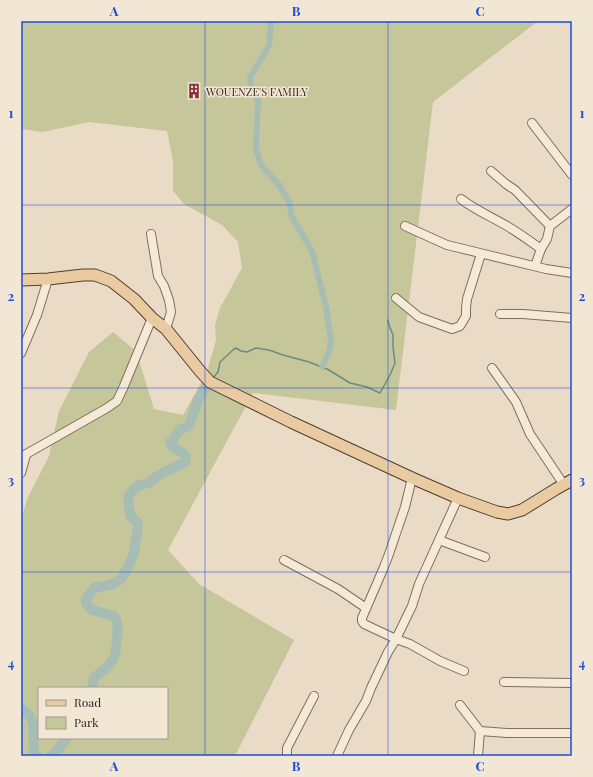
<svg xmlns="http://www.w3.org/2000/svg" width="593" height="777" font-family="'Playfair Display',serif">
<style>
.green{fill:#c6c69b;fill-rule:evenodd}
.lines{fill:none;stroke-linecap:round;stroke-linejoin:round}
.stream{stroke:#6e8b80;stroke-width:1.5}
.canal{stroke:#a7bdb4;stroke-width:6}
.river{stroke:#a7bdb4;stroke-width:10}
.minor-casing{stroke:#836d5d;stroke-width:10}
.major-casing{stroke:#513c31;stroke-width:13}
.minor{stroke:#f5e9d8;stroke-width:8}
.major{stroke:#e9caa1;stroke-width:11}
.grid{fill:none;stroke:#1d4ed8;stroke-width:1;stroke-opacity:0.55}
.labels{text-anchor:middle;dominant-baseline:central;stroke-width:3;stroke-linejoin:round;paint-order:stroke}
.poi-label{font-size:11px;fill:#342720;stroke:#f2e6d4;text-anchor:start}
.neatline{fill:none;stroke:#1d4ed8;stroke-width:1.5}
.grid-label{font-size:13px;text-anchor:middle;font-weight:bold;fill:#1d4ed8}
</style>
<rect width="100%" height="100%" fill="#e9dbc6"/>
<path class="green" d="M21 21H538L433 102 396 410 253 393 168 550 199 584 294 640 235 756H21V519L28 497 49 456 59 411 89 352 113 332 136 351 154 409 183 415 207 372 216 340 215 325 220 308 242 268 238 242 222 225 184 204 173 191V160L167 131 89 122 43 132 21 129ZM39 688H167V738H39Z"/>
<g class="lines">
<polyline class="stream" points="213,378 218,372 220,362 234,349 236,348 241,351 247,352 256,348 269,350 283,355 309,362 329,370 350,383 367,387 380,393 390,375 395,363 393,347 393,335 389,325 388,320"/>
<polyline class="canal" points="271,21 271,23 269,46 250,77 251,88 258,101 256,149 261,165 279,185 290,203 291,215 299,229 312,251 326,307 331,340 329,352 322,367"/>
<g class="river">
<path d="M93 688C91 675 98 676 105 669 107 667 112 661 113 659 117 654 118 628 117 622 116 619 116 618 114 616L92 610 88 606 86 603V599L94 588 113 584 122 578 128 567 134 553 138 525 137 522 131 517 130 514 128 497 132 491 136 487 141 485 149 483 159 475 185 462 186 456C181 450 172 450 170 442L173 440 179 430 189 426 198 400 210 382"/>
<polyline points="21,708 29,715 33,722 34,752 37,756"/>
<polyline points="50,756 54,754 67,738"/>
</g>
<g class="minor-casing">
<g id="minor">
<polyline points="532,123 572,175"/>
<polyline points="491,171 506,184 515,190 550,226"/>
<path d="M461 199C475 210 492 217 507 226 519 233 530 241 541 249"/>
<polyline points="405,226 447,245 546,269 572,273"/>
<polyline points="151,234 158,276 164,286 169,300 171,312 166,329"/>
<polyline points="535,266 541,249 547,239 550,226 572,209"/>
<polyline points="396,298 419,317 452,329 460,326 466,316 466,308 467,299 481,254"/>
<polyline points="500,314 523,314 572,318"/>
<polyline points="21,353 37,315 48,279"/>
<polyline points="492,368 516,402 530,434 564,485"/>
<polyline points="21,457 107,408 117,401 124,386 152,318"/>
<polyline points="21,473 26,455"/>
<polyline points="412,478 405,507 389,554 384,567 362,618 362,621 364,624 396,639 410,644 440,661 464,671"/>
<polyline points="439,540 485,557"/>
<polyline points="284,560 338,589 366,608"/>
<polyline points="504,682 572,683"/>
<polyline points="460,705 480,731 507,733 572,733"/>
<polyline points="287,756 287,748 314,696"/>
<polyline points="337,756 349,730 366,701 371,688 388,652 396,639 412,606 419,584 458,498"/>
<polyline points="478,756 480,731"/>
</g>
</g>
<g class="major-casing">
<polyline id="major" points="21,280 48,279 83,275 95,275 111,281 134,299 152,318 166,329 200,371 210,382 291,422 412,478 458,498 497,512 508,514 522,510 556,489 572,480"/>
</g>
<use href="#minor" class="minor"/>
<use href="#major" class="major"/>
</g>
<path class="grid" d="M205 21V756M388 21V756M21 205H572M21 388H572M21 572H572"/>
<defs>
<g id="building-bare" transform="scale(1.2)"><path d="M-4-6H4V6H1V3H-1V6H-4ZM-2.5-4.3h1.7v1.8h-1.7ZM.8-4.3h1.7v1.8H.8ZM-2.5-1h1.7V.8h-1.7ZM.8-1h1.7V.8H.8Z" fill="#8b343e" stroke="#f2e6d4" stroke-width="2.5" paint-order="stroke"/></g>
</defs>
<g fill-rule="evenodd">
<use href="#building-bare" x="194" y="91"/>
</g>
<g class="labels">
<g class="poi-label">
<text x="206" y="91">WOUENZE'S FAMILY</text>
</g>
</g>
<rect width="593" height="777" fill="none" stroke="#f2e6d4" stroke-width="44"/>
<rect x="38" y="687" width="130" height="52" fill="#f2e6d4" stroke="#a69a8c"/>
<rect x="46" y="700" width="20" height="6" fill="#e9caa1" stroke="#a69a8c"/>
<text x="74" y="707" font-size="12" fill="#342720">Road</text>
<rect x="46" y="717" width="20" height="12" fill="#c6c69b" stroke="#a69a8c"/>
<text x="74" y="727" font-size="12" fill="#342720">Park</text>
<rect x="22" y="22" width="549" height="733" class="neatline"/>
<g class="grid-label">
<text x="114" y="16">A</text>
<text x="296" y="16">B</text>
<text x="480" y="16">C</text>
<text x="11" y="118">1</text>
<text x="582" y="118">1</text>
<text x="11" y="301">2</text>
<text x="582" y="301">2</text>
<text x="11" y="485">3</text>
<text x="582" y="485">3</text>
<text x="11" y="668">4</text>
<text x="582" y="668">4</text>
<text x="114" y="771">A</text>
<text x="296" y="771">B</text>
<text x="480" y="771">C</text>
</g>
</svg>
